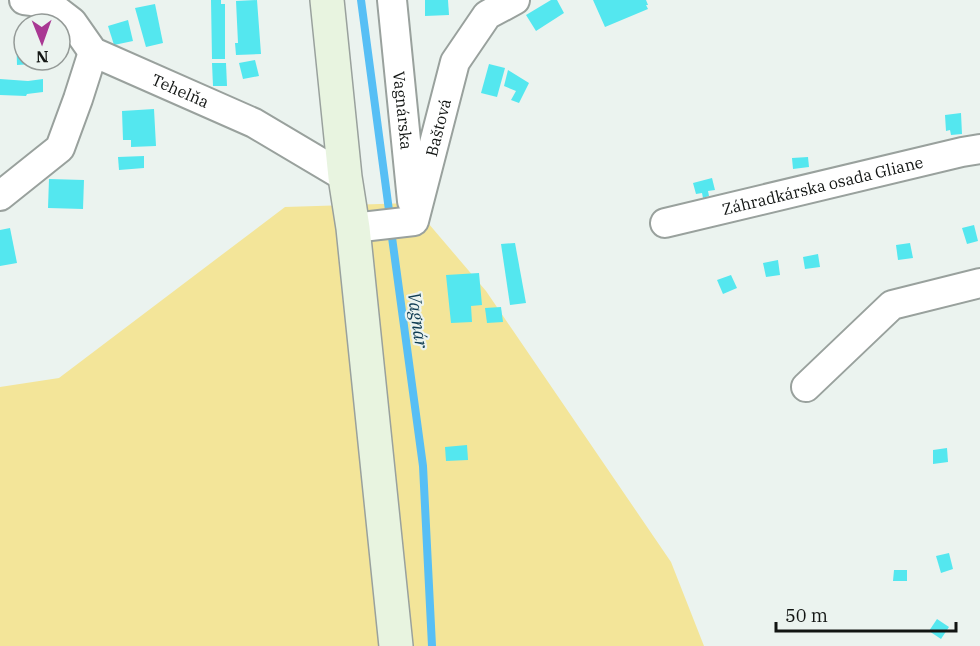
<svg xmlns="http://www.w3.org/2000/svg" width="980" height="646" viewBox="0 0 980 646" font-family="'IBM Plex Serif',serif">
<style>
.green{fill:#f3e599}
.lines{fill:none;stroke-linecap:round;stroke-linejoin:round}
.stream{stroke:#57bff5;stroke-width:8}
.building{fill:#54e7ef}
.street-casing{stroke:#99a19d;stroke-width:32}
.secondary-casing{stroke:#99a19d;stroke-width:36}
.street{stroke:#fff;stroke-width:28}
.secondary{stroke:#e8f4e0;stroke-width:33}
.labels{text-anchor:middle;dominant-baseline:central;stroke-width:4.5;stroke-linejoin:round;paint-order:stroke}
.street-label{font-size:16px;fill:#121513;stroke:#ebf3ef}
.water-label{font-size:18px;font-style:italic;fill:#0f3c52;stroke:#ebf3ef}
</style>
<rect width="100%" height="100%" fill="#ebf3ef"/>
<!-- green -->
<polygon class="green" points="411,203 486,291 671,562 704,646 0,646 0,387 59,378 285,207"/>
<g class="lines">
<!-- stream -->
<g class="stream">
<polyline points="361,0 390,218"/>
<polyline points="391,230 423,466 432,646"/>
</g>
</g>
<!-- building -->
<g class="building">
<polygon points="211,0 221,0 221,4 225,4 225,59 212,59"/>
<polygon points="257,0 261,54 236,55 235,43 238,43 236,1"/>
<polygon points="425,0 448,0 449,15 425,16"/>
<polygon points="551,0 557,0 564,13 536,31 526,15"/>
<polygon points="593,0 646,0 648,5 646,5 648,9 605,27"/>
<polygon points="155,4 163,43 146,47 135,8"/>
<polygon points="128,20 133,41 114,45 108,26"/>
<polygon points="24,31 24,60 49,60 50,63 17,65 16,32"/>
<polygon points="255,60 259,76 243,79 239,63"/>
<polygon points="212,63 226,63 227,86 213,86"/>
<polygon points="489,64 505,68 497,97 481,93"/>
<polygon points="508,70 529,83 519,103 511,100 516,91 504,86"/>
<polygon points="0,79 28,81 43,79 43,92 27,94 26,96 0,95"/>
<polygon points="154,109 156,146 131,147 131,140 123,140 122,111"/>
<polygon points="961,113 962,134 951,135 950,130 946,131 945,115"/>
<polygon points="144,156 144,168 119,170 118,157"/>
<polygon points="808,157 809,167 793,169 792,158"/>
<polygon points="712,178 715,190 708,191 709,196 703,198 702,193 696,194 693,183"/>
<polygon points="49,179 84,180 83,209 48,208"/>
<polygon points="974,225 978,241 967,244 962,228"/>
<polygon points="10,228 17,263 0,266 0,230"/>
<polygon points="515,243 526,303 510,305 501,244"/>
<polygon points="910,243 913,258 898,260 896,245"/>
<polygon points="818,254 820,267 805,269 803,257"/>
<polygon points="778,260 780,275 766,277 763,263"/>
<polygon points="479,273 482,305 471,306 472,322 451,323 446,275"/>
<polygon points="731,275 737,288 723,294 717,280"/>
<polygon points="501,307 503,322 487,323 485,308"/>
<polygon points="467,445 468,460 446,461 445,447"/>
<polygon points="947,448 948,462 933,464 933,450"/>
<polygon points="949,553 953,569 941,573 936,556"/>
<polygon points="894,570 907,570 907,581 893,581"/>
<polygon points="937,619 949,627 941,639 929,631"/>
</g>
<g class="lines">
<!-- street casing -->
<g class="street-casing">
<g id="street">
<path id="s1" d="M 24,0 L 32,1 L 55,9 L 72,22 L 93,52 L 254,123 L 345,177"/>
<path id="s2" d="M 392,0 L 412,201"/>
<polyline points="0,196 60,148 78,99 93,52"/>
<path id="s3" d="M 665,223 L 962,152 L 980,149"/>
<path id="s4" d="M 353,228 L 414,221 L 455,62 L 487,15 L 515,0"/>
<polyline points="806,387 892,305 980,283"/>
</g>
</g>
<!-- secondary casing -->
<g class="secondary-casing">
<polyline id="secondary" points="327,0 345,177 353,228 396,646"/>
</g>
<!-- street -->
<use href="#street" class="street"/>
<!-- secondary -->
<use href="#secondary" class="secondary"/>
</g>
<g class="labels">
<!-- street labels -->
<g class="street-label">
<text stroke="none"><textPath href="#s1" startOffset="186">Tehelňa</textPath></text>
<text stroke="none"><textPath href="#s2" startOffset="111">Vagnárska</textPath></text>
<text stroke="none"><textPath href="#s4" startOffset="158">Baštová</textPath></text>
<text stroke="none"><textPath href="#s3" startOffset="162">Záhradkárska osada Gliane</textPath></text>
</g>
<!-- water labels -->
<g class="water-label">
<text transform="translate(418 320) rotate(82)">Vagnár</text>
</g>
</g>
<!-- north arrow -->
<g transform="translate(42 42) rotate(179)"><circle r="28" fill="#ebf3ef" stroke="#949a97" stroke-width="1.5"/>
<path d="M0-4.5L10 22L0 15L-10 22Z" fill="#a93893"/>
<text y="-9" font-size="16" font-weight="bold" text-anchor="middle" fill="#121513">N</text>
</g>
<!-- scale -->
<path d="M776 622v9h180v-9" fill="none" stroke="#121513" stroke-width="3"/>
<text x="785" y="622" font-size="18" fill="#121513" stroke="#ebf3ef" stroke-width="4.5" paint-order="stroke">50 m</text>
</svg>
